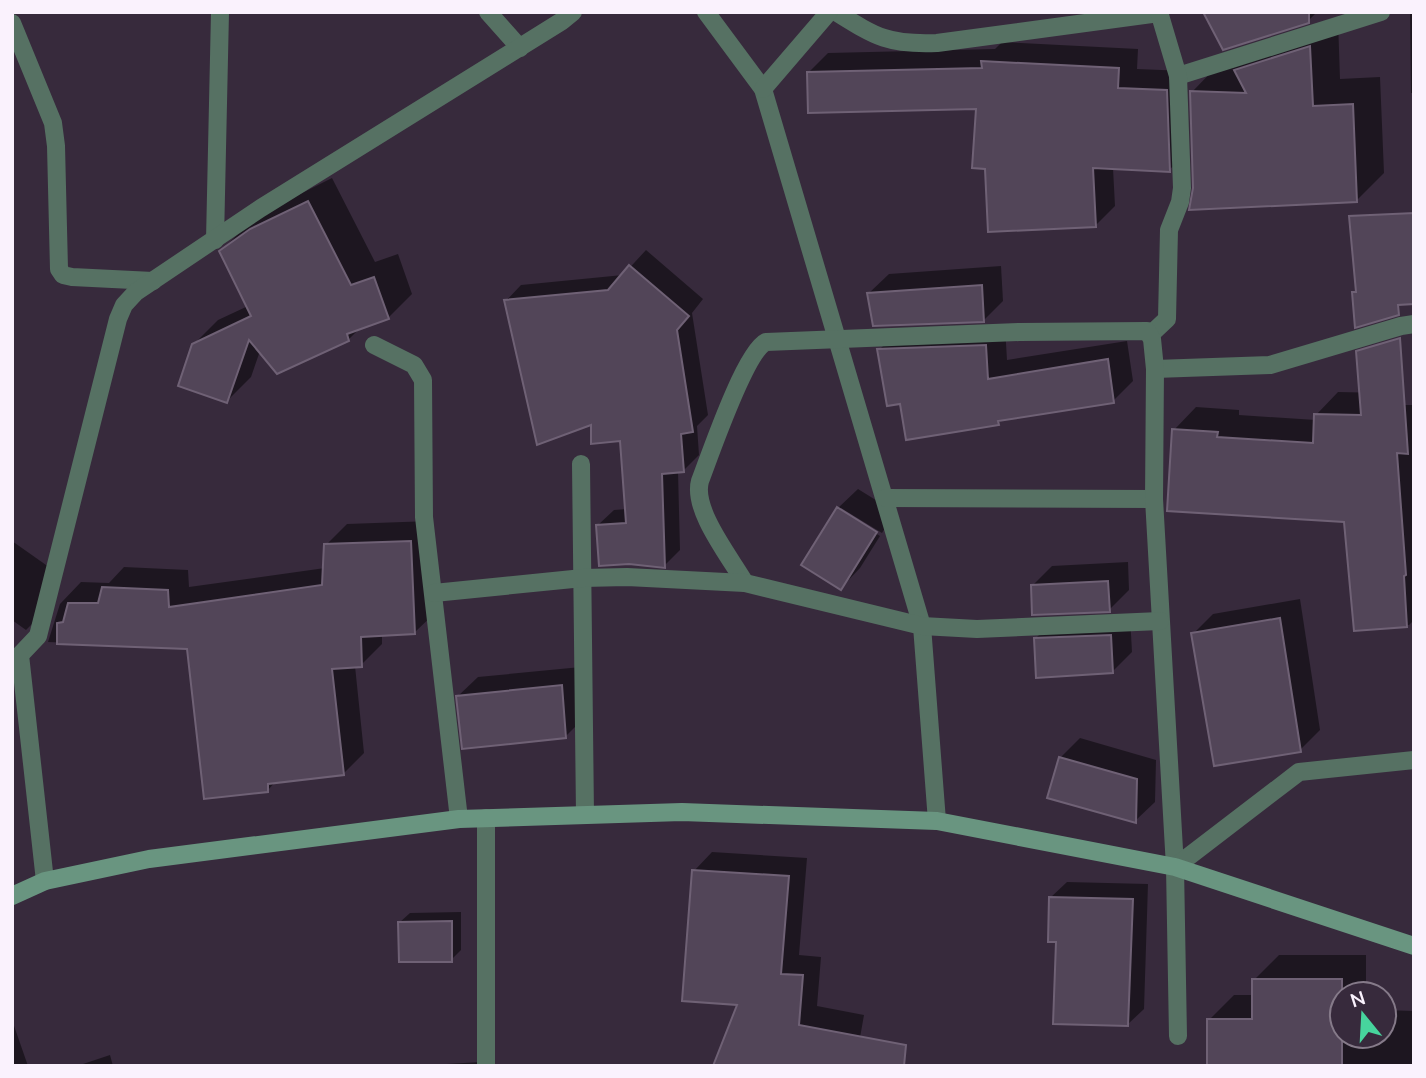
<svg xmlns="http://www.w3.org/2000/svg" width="1426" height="1078" viewBox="0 0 1426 1078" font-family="Mulish,sans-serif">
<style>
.shadow{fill:#0007}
.building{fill:#524558;stroke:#6f6175;stroke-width:2}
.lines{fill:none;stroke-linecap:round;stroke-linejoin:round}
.street{stroke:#567163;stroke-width:18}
.secondary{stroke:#699580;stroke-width:18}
</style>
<rect width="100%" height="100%" fill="#372a3c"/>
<!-- shadow -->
<g class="shadow">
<polygon points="1217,12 1317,12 1308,21"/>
<polygon points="1410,12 1414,12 1414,93 1411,93"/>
<polygon points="1338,20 1340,79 1380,77 1384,173 1356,201 1195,188 1192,92 1219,64"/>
<polygon points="1002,42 1138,49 1137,69 1186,71 1189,151 1169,170 1113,168 1115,206 1095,226 987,167 978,107 809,72 828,53 995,49"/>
<polygon points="332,178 375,262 398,254 412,294 388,318 361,327 348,340 260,351 251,377 227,401 193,345 218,320 248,306 221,251 245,227 276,206"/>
<polygon points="646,250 703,299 692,313 708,415 697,426 699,455 683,471 678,471 680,550 664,566 598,525 614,510 627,509 622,439 593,422 506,301 521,285 623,275"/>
<polygon points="1001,266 1003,301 984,320 869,293 889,274"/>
<polygon points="1005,326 1007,360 1127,341 1133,381 1113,401 1003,419 998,423 902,402 879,350 899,330"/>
<polygon points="1338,392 1387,393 1387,405 1414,405 1414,620 1409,625 1356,629 1345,520 1174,430 1196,407 1239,410 1239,415 1316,420 1316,415"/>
<polygon points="858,489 895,512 882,533 841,508 841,512 880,536 860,568 841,588 838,508"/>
<polygon points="431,521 436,612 415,632 382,634 382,644 361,665 355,666 364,753 344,773 276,781 268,790 189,648 48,642 60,604 81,582 109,583 124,567 188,570 189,587 325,568 326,545 347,524"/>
<polygon points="12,541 56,572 46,610 26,630 12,620"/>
<polygon points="1128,562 1129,590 1109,610 1032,586 1052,566"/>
<polygon points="1300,599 1320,730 1300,750 1193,634 1213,614"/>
<polygon points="1130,616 1132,652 1112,672 1035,639 1055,619"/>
<polygon points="581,667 585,717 565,737 458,696 478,677"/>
<polygon points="1080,738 1156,760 1155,802 1135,821 1060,758"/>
<polygon points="712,852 807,858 799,955 821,957 817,1006 864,1015 855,1066 739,1003 694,871"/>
<polygon points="1067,882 1148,884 1144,1009 1127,1025 1058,941 1050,898"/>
<polygon points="461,912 461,950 451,960 400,922 410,913"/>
<polygon points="1279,955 1366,955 1366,994 1342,994 1342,1036 1384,1036 1384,1010 1414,1011 1414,1066 1209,1066 1209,1020 1234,995 1254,995 1254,980"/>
<polygon points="12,1020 28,1066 12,1066"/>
<polygon points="110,1055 113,1066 77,1066"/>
<polygon points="481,1062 481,1066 412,1066"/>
</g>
<!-- building -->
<g class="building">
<polygon points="1203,12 1309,12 1309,23 1223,50"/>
<polygon points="1310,46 1313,106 1353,104 1357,202 1189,210 1193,188 1190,91 1246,93 1234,70"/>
<polygon points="981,61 1119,68 1118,88 1167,90 1170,172 1093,168 1096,227 988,232 985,169 972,168 976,109 808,113 807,72 982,68"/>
<polygon points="308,201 351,285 374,277 389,319 347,334 349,341 277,374 249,340 227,403 178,386 192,344 251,316 219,251 250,229"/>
<polygon points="1414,213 1414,304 1398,305 1399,315 1355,328 1352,292 1356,292 1349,216"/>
<polygon points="629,265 689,316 677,330 693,432 681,434 684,472 662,474 665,568 629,564 599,566 596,525 626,523 620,441 591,444 591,425 537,445 504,300 608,290"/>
<polygon points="982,285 984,322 873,326 867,293"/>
<polygon points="1400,338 1408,454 1397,453 1406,575 1404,576 1407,627 1354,631 1344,522 1167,511 1172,429 1218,432 1217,437 1313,443 1314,414 1361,415 1356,351"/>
<polygon points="986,345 988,379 1108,359 1114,403 998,421 999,425 906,440 900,404 887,406 877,349"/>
<polygon points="837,507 877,532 841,590 801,565"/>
<polygon points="411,541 415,634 361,637 362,667 332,669 344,775 268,784 268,792 204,799 187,649 57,644 57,623 63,622 68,603 98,603 102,587 168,590 169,607 322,585 324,544"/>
<polygon points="1108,581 1110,612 1032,615 1031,585"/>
<polygon points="1280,618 1301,752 1214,766 1191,633"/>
<polygon points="1111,635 1113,673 1036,678 1034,638"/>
<polygon points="562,685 566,738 462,749 456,696"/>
<polygon points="1059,757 1137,779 1136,823 1047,798"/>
<polygon points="692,870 789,876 781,974 803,975 799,1025 906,1045 904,1066 713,1066 737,1005 682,1001"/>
<polygon points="1049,897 1133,899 1128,1026 1053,1024 1056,942 1048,942"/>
<polygon points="452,921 452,962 399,962 398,922"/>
<polygon points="1252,979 1342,979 1342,1066 1207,1066 1207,1019 1252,1019"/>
</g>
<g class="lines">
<!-- street -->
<g class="street">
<polyline points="488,12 520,48"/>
<polyline points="706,12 763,89 922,626 937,821"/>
<path d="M 836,12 C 876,37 888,45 937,43 L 1159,13"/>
<polyline points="12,23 53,123 56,146 59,269 63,275 72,277 153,281"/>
<polyline points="1178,76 1381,12"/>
<polyline points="763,89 829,12"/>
<polyline points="215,240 220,12"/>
<polyline points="1150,335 1167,319 1169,230 1180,202 1182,188 1178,76 1159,12"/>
<polyline points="374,345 414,365 423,380 424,517 459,819"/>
<polyline points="1155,369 1270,365 1401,326 1414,324"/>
<polyline points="581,464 585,815"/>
<polyline points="885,498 1154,499"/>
<path d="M 745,583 C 730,557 692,510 700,481 C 710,455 745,352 766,342 L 1019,332 L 1147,331 L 1152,339 L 1155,369 L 1154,499 L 1175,867 L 1178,1036"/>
<polyline points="434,593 583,578 627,577 745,583 922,626 977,629 1160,621"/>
<polyline points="486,818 486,1066"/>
<polyline points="1175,867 1299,772 1414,760"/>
<polyline points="45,881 20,655 38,636 118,319 124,305 136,292 261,208 562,21 573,12"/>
</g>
<!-- secondary -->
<polyline class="secondary" points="12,896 45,881 149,859 459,819 682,812 937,821 1175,867 1414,946"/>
</g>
<!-- border -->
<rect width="1426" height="1078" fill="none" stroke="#faf2fd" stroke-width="28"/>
<!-- north arrow -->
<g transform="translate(1363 1015) rotate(342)"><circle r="33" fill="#372a3c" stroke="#857a89" stroke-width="2"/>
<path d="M0-5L12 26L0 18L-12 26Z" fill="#47d49d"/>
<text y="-10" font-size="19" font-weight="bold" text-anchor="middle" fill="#faf2fd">N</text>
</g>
</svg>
